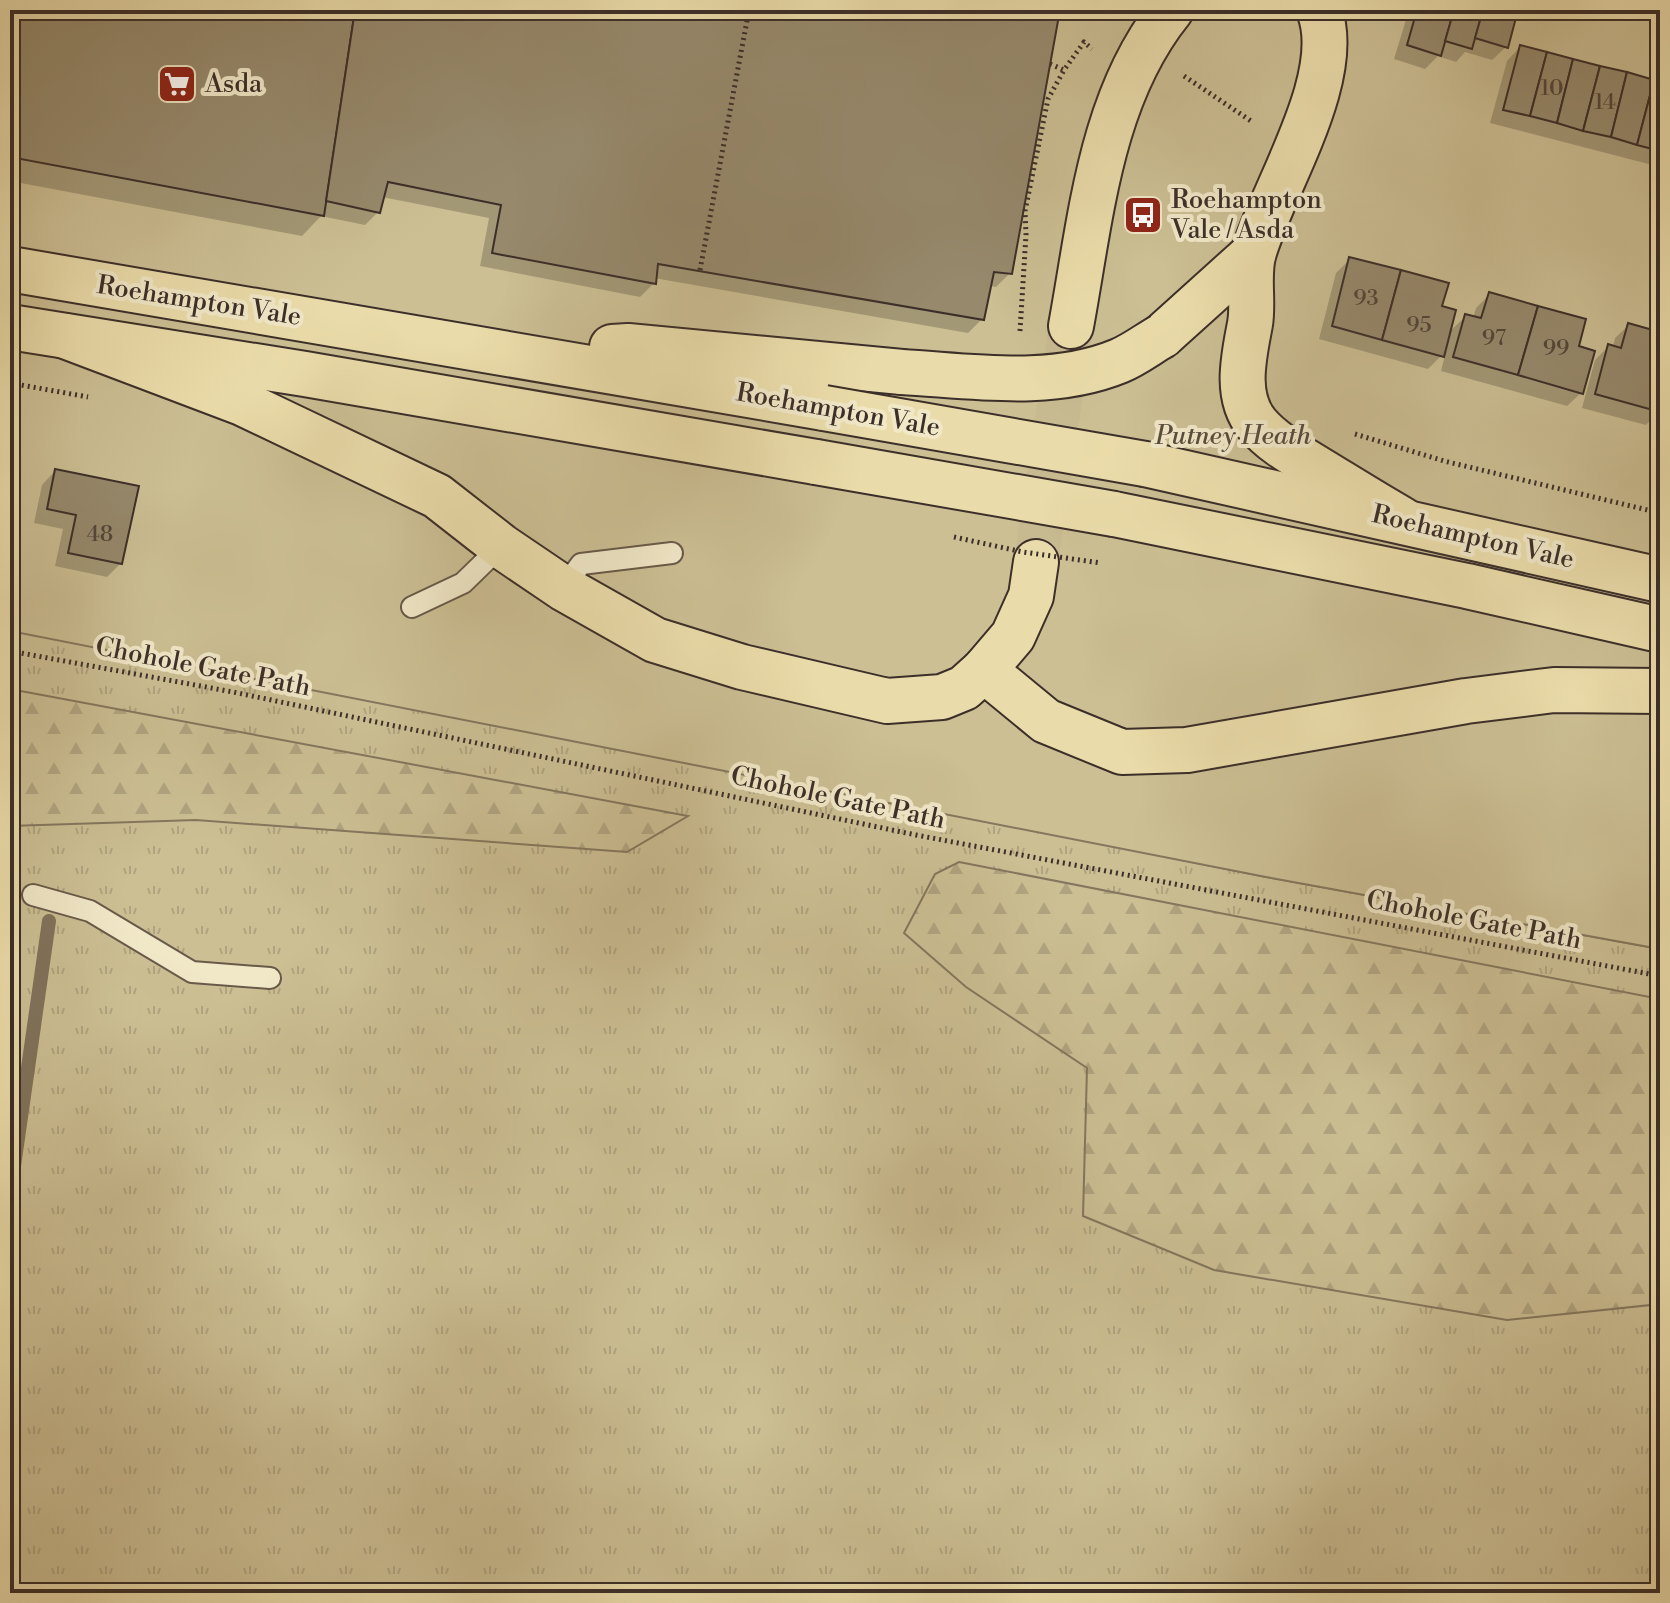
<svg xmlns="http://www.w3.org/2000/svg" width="1670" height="1603" viewBox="0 0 1670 1603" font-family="'Libre Bodoni',serif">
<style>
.grass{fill:url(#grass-tufts);stroke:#84775e;stroke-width:2}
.forest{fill:url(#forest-firs);stroke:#84775e;stroke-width:2}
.park{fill:#ccbf94;stroke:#84775e;stroke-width:2}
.shadow{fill:#0003}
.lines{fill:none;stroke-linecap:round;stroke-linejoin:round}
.stream{stroke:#81735c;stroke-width:14}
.building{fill:#96896c;stroke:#3c2f29;stroke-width:2}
.trunk-tunnel{stroke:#c7b990;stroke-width:44;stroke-dasharray:44 22;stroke-linecap:butt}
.service-casing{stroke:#685a49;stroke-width:24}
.trunk-casing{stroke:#3c2f29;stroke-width:48}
.path{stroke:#3c2f29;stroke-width:5;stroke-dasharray:2 4;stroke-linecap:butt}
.service{stroke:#f1e8c8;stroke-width:20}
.trunk{stroke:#eadcaa;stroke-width:44}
.trunk-bridge-casing{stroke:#3c2f29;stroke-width:48;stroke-linecap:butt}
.path-bridge{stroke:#3c2f29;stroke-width:5;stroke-dasharray:2 4;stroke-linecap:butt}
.trunk-bridge{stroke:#eadcaa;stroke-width:44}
.labels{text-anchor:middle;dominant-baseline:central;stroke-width:8;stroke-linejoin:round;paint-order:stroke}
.number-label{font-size:22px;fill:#52463a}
.poi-label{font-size:26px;fill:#3c2f29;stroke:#f1e8c8;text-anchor:start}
.street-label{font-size:26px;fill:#3c2f29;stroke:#f1e8c8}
.park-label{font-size:26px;font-style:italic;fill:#594c3e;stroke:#f1e8c8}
</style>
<defs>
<pattern id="grass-tufts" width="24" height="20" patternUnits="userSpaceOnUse" patternTransform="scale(2)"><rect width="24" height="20" fill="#ccbf94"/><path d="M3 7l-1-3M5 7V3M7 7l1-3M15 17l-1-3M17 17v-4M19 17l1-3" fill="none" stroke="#b0a480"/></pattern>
<pattern id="forest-firs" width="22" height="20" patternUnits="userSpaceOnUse" patternTransform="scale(2)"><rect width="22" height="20" fill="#ccbf94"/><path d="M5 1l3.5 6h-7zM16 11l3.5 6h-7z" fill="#b0a480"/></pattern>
</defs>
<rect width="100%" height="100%" fill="#eadcaa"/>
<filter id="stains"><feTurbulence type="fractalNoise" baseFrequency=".0025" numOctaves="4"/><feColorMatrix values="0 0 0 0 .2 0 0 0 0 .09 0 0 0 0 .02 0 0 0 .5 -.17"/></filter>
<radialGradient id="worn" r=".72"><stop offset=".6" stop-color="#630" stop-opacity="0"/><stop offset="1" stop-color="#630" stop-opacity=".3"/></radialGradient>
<!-- grass -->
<polygon class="grass" points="10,623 1266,877 1660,949 1660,1593 10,1593"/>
<!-- forest -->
<g class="forest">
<polygon points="10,689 688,816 627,852 196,820 10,826"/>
<polygon points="959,862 1660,999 1660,1304 1507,1320 1214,1270 1083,1216 1087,1068 966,987 904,933 935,874"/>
</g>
<!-- park -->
<polygon class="park" points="10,10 1660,10 1660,949 1266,877 10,631"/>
<!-- shadow -->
<g class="shadow">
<polygon points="10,10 1059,10 1010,273 996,287 989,286 982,319 968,333 654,278 654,283 640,297 480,266 489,218 382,197 378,212 365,225 321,216 302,236 10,181"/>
<polygon points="1409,10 1516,10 1506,47 1492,60 1465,52 1456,62 1438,56 1425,69 1394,59"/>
<polygon points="1520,47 1660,83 1660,167 1490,123 1507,61"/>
<polygon points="1350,259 1440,307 1447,334 1466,316 1473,318 1476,308 1490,294 1576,347 1581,393 1567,406 1441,371 1446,351 1428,369 1319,339 1336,273"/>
<polygon points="1629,325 1660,334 1660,409 1646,425 1582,408 1595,360 1609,346 1613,347 1615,338"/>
<polygon points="55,471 121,563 107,577 55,566 63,529 34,523 42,485"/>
</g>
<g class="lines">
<!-- stream -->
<polyline class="stream" points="10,1194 49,921"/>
</g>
<!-- building -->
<g class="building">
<polygon points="10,10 355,10 324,216 10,157"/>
<polygon points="355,10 1060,10 1012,274 994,272 984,320 658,264 656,284 492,253 501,205 388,182 380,213 326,201"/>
<polygon points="1417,10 1454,10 1441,56 1407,45"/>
<polygon points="1454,10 1483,10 1472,49 1445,41"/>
<polygon points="1483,10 1518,10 1508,48 1475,38"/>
<polygon points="1520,45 1547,52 1530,116 1503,110"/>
<polygon points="1547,52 1573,59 1557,123 1530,116"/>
<polygon points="1573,59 1600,66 1583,131 1557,123"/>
<polygon points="1600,66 1627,72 1611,137 1583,131"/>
<polygon points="1627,72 1654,80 1637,145 1611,137"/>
<polygon points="1654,80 1660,81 1660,151 1637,145"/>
<polygon points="1349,257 1401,270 1382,340 1332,326"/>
<polygon points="1401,270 1449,283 1442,306 1456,310 1444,357 1382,340"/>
<polygon points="1489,292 1538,306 1518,375 1453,357 1465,314 1481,318"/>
<polygon points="1538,306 1586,319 1579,346 1595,351 1583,394 1518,375"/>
<polygon points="1628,323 1660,332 1660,412 1595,394 1608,344 1621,348"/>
<polygon points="10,459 19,461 10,504"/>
<polygon points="55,469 139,486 122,564 68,553 76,515 47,509"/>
</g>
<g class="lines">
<!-- trunk-tunnel -->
<polyline class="trunk-tunnel" points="1036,562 1071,326"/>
<!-- service casing -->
<g class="service-casing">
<g id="service">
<polyline points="563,588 581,564 672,553"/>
<polyline points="412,607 463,583 501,546"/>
<polyline points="33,895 90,911 192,972 270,978"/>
</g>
</g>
<!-- trunk casing -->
<g class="trunk-casing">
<g id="trunk">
<path d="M 1319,10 C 1345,77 1273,187 1254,252 C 1247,274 1254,301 1250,324 C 1244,356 1234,396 1257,424 C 1274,444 1298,456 1320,470 C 1348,487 1375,504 1403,520"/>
<polyline points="10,269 824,408"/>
<path d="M 1071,326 C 1091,218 1100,98 1171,10"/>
<polyline points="10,327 305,374 816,462"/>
<polyline points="65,336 242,403 437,496 501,546 563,588 655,640 742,667 887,701 942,697 964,688 984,670 1013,636 1031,596 1036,562"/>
<polyline points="1162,336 1253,254"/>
<polyline points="612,347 628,346 902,372"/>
<polyline points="1145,464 1660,580"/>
<polyline points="1114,514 1467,586 1660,630"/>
<polyline points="984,670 1046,721 1122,752 1187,750 1466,701 1554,690 1660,691"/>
</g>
</g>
<!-- path -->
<g class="path">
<polyline points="1050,64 1064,70 1084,42 1092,49"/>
<polyline points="1184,76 1251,121"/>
<polyline points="700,270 749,10"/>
<polyline points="1020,331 1026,235 1025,211 1048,99 1064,70"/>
<polyline points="10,383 88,397"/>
<polyline points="1355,434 1444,461 1660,513"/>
<polyline points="10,651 233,692 916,835 1660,976"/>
</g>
<!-- service -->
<use href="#service" class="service"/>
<!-- trunk -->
<use href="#trunk" class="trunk"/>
<!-- trunk-bridge casing -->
<g class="trunk-bridge-casing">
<g id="trunk-bridge">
<path d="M 902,372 C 973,376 1051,389 1119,361 C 1134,355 1148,344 1162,336"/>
<polyline points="824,408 1145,464"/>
<polyline points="816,462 1114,514"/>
</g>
</g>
<!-- path-bridge -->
<polyline class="path-bridge" points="954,537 1023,552 1101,563"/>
<!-- trunk-bridge -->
<use href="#trunk-bridge" class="trunk-bridge"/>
</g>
<!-- icons -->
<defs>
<g id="supermarket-square" transform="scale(2)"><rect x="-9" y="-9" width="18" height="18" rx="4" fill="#8f2418" stroke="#f1e8c8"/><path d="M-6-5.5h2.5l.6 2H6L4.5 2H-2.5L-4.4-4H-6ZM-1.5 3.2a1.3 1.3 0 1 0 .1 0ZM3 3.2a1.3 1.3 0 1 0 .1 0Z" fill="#fff"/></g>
<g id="bus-square" transform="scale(2)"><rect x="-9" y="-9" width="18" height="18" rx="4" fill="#8f2418" stroke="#f1e8c8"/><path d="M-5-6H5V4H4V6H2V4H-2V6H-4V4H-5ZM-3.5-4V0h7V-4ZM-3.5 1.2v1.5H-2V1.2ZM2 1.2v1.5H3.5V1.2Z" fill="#fff"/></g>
</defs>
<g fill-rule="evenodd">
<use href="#supermarket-square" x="177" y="84"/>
<use href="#bus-square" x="1143" y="215"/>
</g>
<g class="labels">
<!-- number labels -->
<g class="number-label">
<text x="1552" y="88">10</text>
<text x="1605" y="102">14</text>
<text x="1366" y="298">93</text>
<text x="1419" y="325">95</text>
<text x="1494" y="338">97</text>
<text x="1556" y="348">99</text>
<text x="100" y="534">48</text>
</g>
<!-- poi labels -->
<g class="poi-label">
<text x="205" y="84">Asda</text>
<text x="1171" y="200">Roehampton<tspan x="1171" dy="30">Vale / Asda</tspan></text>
</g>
<!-- street labels -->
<g class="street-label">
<text transform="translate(199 301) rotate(9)">Roehampton Vale</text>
<text transform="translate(838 410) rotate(10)">Roehampton Vale</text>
<text transform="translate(1473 537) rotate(13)">Roehampton Vale</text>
<text transform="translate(203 667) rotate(11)">Chohole Gate Path</text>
<text transform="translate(838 798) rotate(12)">Chohole Gate Path</text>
<text transform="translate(1474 920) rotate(11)">Chohole Gate Path</text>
</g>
<!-- park labels -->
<g class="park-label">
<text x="1233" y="436">Putney Heath</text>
</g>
</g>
<!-- margin -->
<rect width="1670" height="1603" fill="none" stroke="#eadcaa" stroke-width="40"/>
<rect x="12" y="12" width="1646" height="1579" fill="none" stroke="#3c2f29" stroke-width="4"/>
<rect x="20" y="20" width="1630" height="1563" fill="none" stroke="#3c2f29" stroke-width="2"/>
<rect width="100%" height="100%" filter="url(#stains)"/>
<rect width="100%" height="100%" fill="url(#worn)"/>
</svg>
